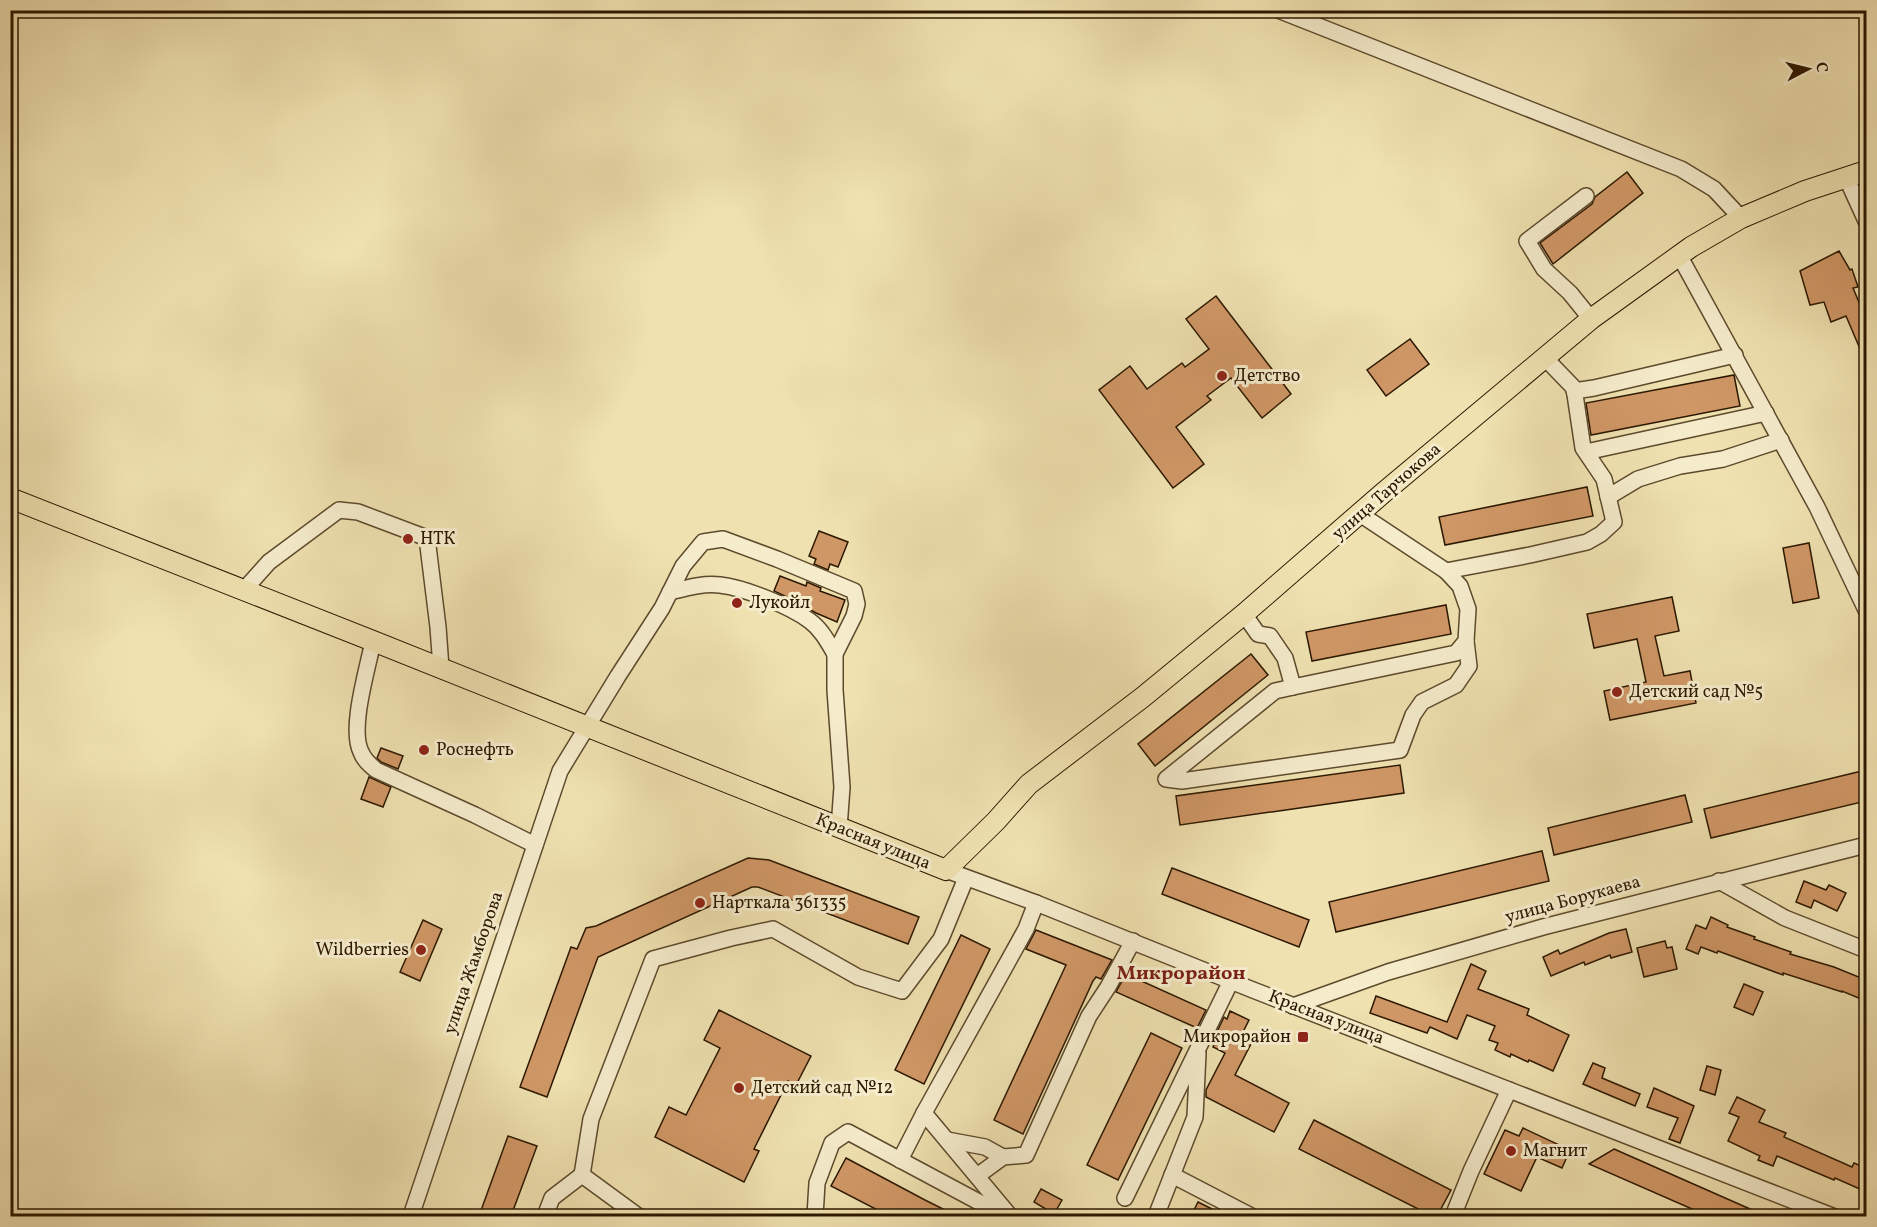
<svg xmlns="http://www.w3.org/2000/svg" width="1877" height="1227" viewBox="0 0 1877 1227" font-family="Vollkorn,serif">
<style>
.building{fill:#d09766;stroke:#2c1800;stroke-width:1.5}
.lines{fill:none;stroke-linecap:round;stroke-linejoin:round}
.minor-casing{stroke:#5d4a2c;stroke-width:18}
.major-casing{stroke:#2c1800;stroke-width:22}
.minor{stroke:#f5eccc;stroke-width:15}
.major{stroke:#efe1b0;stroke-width:20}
.poi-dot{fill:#8f2418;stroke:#f5eccc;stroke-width:2}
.labels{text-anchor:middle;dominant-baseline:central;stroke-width:6;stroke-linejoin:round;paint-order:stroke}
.poi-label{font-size:18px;fill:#2c1800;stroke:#f5eccc;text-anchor:start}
.street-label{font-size:18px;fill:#2c1800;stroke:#f5eccc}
.neighbourhood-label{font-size:20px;font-weight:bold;fill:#7a1f14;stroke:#f5eccc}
</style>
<rect width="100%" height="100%" fill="#efe1b0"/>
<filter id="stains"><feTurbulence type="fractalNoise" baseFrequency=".00333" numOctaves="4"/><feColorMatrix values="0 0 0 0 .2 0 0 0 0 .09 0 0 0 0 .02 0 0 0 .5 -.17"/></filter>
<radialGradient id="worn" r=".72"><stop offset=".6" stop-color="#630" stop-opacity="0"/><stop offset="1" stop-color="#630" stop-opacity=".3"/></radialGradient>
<!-- building -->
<g class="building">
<polygon points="1627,172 1643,193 1553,264 1540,243 1592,204 1595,197"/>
<polygon points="1839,251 1850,270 1852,269 1858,287 1853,288 1866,319 1866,363 1846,316 1831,322 1824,302 1810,305 1800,271"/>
<polygon points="1216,296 1291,394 1262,418 1231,378 1207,396 1211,400 1176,427 1204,464 1173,488 1099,390 1130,366 1147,389 1182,363 1185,367 1209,349 1186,319"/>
<polygon points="1410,339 1429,364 1386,396 1367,370"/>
<polygon points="1734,375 1740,406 1591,435 1586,403"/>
<polygon points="1587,487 1593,516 1445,545 1439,517"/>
<polygon points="819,531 848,542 838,567 830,564 828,570 814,564 816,559 809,556"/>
<polygon points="1809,543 1819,598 1793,603 1783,548"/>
<polygon points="780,576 806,586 807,582 821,588 820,591 845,600 837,622 816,613 795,601 774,591"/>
<polygon points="1672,597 1679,631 1655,636 1664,676 1690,671 1696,703 1610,720 1604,691 1646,682 1637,639 1594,648 1587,614"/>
<polygon points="1446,605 1451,634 1312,661 1306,632"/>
<polygon points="1251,654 1268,675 1155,766 1138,744"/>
<polygon points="381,748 403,756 398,769 381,762 377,758"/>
<polygon points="1400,765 1404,793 1180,825 1176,796"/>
<polygon points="1866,770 1866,801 1711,838 1704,809"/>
<polygon points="369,777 391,787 383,807 361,799"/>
<polygon points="1685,795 1692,822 1554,855 1548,828"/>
<polygon points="1542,851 1549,881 1336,932 1329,902"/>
<polygon points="748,858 769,860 919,917 908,944 758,887 752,887 598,957 547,1097 520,1087 571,947 577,949 586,928 596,926"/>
<polygon points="1172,868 1309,920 1299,947 1162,894"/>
<polygon points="1804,881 1826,890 1829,885 1846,893 1837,911 1814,900 1811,908 1796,902"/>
<polygon points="1711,917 1728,925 1727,927 1755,937 1754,939 1791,952 1790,954 1834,967 1866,980 1866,1001 1842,991 1842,992 1783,973 1783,975 1718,951 1717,953 1701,947 1698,954 1686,949 1696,925 1706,929"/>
<polygon points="423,920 442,929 420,981 400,972"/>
<polygon points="1626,929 1632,952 1611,958 1610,955 1585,965 1584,962 1551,976 1543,957 1558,950 1560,954 1609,933"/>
<polygon points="1036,930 1112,960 1101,979 1096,977 1093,981 1023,1134 994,1120 1066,965 1026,949"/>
<polygon points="961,935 990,949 924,1084 895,1070"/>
<polygon points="1665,941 1667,948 1672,947 1677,969 1644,977 1637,948"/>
<polygon points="1471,964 1486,971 1478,989 1529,1009 1527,1015 1569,1035 1553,1071 1529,1060 1528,1062 1511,1054 1510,1057 1495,1050 1498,1043 1489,1040 1495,1026 1467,1015 1457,1039 1430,1027 1427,1033 1370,1013 1376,996 1447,1022"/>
<polygon points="1126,974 1206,1010 1197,1028 1116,992"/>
<polygon points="1744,984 1763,992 1753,1015 1734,1007"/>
<polygon points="719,1010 811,1056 796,1085 788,1081 754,1149 759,1151 744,1182 655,1137 669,1107 686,1115 720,1048 704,1040"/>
<polygon points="1230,1011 1249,1020 1242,1034 1253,1040 1235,1075 1289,1103 1274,1132 1206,1097 1206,1090 1225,1053 1213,1047 1218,1037 1215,1036 1224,1017 1227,1019"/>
<polygon points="1151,1033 1182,1048 1118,1180 1087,1165"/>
<polygon points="1593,1063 1605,1068 1602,1078 1640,1094 1635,1106 1583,1084"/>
<polygon points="1707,1066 1721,1070 1715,1095 1700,1090"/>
<polygon points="1654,1088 1694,1106 1680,1143 1669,1139 1678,1118 1647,1107"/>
<polygon points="1737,1097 1765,1110 1759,1122 1786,1133 1784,1137 1852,1167 1854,1163 1866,1168 1866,1180 1862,1190 1835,1178 1834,1180 1777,1156 1773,1166 1758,1160 1760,1156 1728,1141 1739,1117 1729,1113"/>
<polygon points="1314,1120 1451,1190 1437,1216 1432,1216 1299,1149"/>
<polygon points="1523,1128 1570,1150 1562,1168 1537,1157 1521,1191 1484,1174 1505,1130 1519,1136"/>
<polygon points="508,1136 537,1146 527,1173 511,1216 479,1216"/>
<polygon points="1614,1149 1766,1216 1708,1216 1589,1164"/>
<polygon points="846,1158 925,1200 957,1216 889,1216 831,1186"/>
<polygon points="1041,1189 1062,1200 1054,1214 1034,1202"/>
<polygon points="1198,1202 1226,1216 1191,1216"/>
</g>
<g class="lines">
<!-- minor casing -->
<g class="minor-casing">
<g id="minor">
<polyline points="1278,10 1681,169 1714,189 1741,218"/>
<polyline points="1846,177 1866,221"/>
<polyline points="1586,196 1527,241 1544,269 1570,293 1591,319"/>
<polyline points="1679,255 1817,507 1866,610"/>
<polyline points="1574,391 1594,388 1735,355"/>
<polyline points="1586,452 1766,413"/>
<polyline points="1608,497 1638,479 1680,466 1723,459 1781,440"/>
<polyline points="1360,514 1446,571 1530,555 1587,542 1601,534 1614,522 1604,479 1583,448 1574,388 1545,358"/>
<polyline points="244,590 269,562 339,510 358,512 427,538 438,627 441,668"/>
<path d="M 670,592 C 686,588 703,583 720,585 C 745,588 790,606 810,621 C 821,629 828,642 835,654"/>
<polyline points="1244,614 1258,634 1270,636 1285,658 1293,687 1275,691 1166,779 1182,781 1400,750 1413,715 1422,702 1456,685 1469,666 1466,641"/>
<path d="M 373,641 C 368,668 349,728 361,752 C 364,760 370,765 376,770 L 475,815 L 535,845"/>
<polyline points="1293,687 1456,653 1466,641 1468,609 1460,586 1446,571"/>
<polyline points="946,870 1036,903 1253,990 1832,1216"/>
<polyline points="1719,881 1785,918 1866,950"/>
<polyline points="1293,1006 1388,972 1543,927 1866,845"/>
<polyline points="924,1113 1010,1216"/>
<polyline points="947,1140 985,1147 1003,1157"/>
<polyline points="900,1160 924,1113 1026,929 1036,903"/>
<polyline points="1172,1175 1251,1216"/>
<polyline points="977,1176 1003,1157 1026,1155 1089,1016 1108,987 1133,941"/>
<polyline points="1125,1198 1231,981"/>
<polyline points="411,1216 560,771 618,676 662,608 683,566 703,542 723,539 777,559 854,591 857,604 854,616 835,654 835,690 842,787 839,828"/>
<polyline points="545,1216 552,1198 582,1175"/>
<polyline points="638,1216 582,1175 591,1119 653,959 731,938 773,929 858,977 902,991 941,939 966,878"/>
<polyline points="815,1216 817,1183 832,1143 848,1132 1005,1216"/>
<polyline points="1156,1216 1195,1117 1198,1053"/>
<polyline points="1453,1216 1471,1171 1509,1090"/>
</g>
</g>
<!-- major casing -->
<g class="major-casing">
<polyline id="major" points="10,498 373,641 946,870 996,821 1029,784 1143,697 1244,614 1383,493 1591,319 1691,247 1741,218 1805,191 1866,171"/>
</g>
<!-- minor -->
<use href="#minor" class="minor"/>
<!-- major -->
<use href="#major" class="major"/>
</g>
<!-- markers -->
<g class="poi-dot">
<circle cx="1222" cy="376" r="6"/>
<circle cx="408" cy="539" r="6"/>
<circle cx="737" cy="603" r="6"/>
<circle cx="1617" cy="692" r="6"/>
<circle cx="424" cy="750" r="6"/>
<circle cx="700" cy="903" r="6"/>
<circle cx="421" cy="950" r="6"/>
<rect x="1297" y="1031" width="12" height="12" rx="3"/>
<circle cx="739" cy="1088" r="6"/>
<circle cx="1511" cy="1151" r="6"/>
</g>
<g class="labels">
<!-- poi labels -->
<g class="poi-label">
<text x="1234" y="376">Детство</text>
<text x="420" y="539">НТК</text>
<text x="749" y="603">Лукойл</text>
<text x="1629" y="692">Детский сад №5</text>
<text x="436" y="750">Роснефть</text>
<text x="712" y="903">Нарткала 361335</text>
<text x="409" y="950" text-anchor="end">Wildberries</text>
<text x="1291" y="1037" text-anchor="end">Микрорайон</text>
<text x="751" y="1088">Детский сад №12</text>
<text x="1523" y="1151">Магнит</text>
</g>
<!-- street labels -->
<g class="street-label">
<text transform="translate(1387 492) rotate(-41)">улица Тарчокова</text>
<text transform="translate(873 842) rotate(22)">Красная улица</text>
<text transform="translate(1573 900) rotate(-15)">улица Борукаева</text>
<text transform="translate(474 963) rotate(-71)">улица Жамборова</text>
<text transform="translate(1326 1018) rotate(21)">Красная улица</text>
</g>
<!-- neighbourhood labels -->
<g class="neighbourhood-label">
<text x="1181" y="974">Микрорайон</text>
</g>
</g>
<!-- margin -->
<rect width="1877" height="1227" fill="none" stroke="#efe1b0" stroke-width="36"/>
<rect x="12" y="12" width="1853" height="1203" fill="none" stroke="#2c1800" stroke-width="3"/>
<rect x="18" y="18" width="1841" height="1191" fill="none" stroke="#2c1800" stroke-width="1.5"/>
<!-- north arrow -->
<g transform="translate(1808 69) rotate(83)" stroke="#f5eccc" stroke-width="4.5" paint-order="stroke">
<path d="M0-4.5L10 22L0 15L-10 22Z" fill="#2c1800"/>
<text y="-9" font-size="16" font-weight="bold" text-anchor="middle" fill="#2c1800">С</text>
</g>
<rect width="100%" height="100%" filter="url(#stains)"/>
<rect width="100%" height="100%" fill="url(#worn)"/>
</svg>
